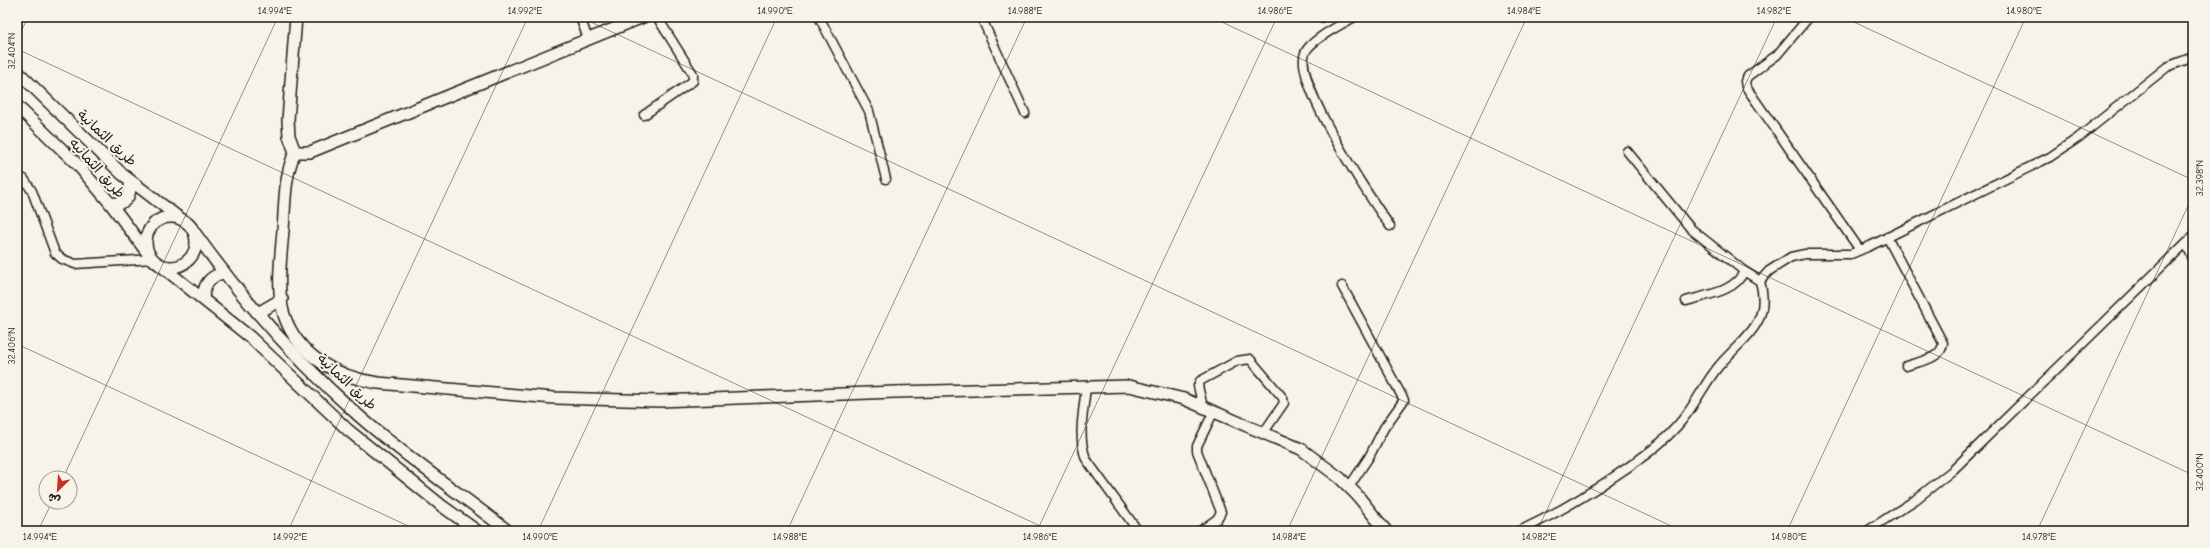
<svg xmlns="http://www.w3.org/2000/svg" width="2210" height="548" viewBox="0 0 2210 548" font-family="'Comic Neue','Playpen Sans Arabic',sans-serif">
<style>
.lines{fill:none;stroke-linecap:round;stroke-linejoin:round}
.street-casing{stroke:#1c1c1c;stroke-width:11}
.secondary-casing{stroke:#1c1c1c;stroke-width:14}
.street{stroke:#f7f3e8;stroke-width:8}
.secondary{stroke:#f7f3e8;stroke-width:11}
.ticks{fill:none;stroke:#1c1c1c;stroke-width:1;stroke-opacity:0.45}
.labels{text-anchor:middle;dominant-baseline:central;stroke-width:4;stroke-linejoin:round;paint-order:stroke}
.street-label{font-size:14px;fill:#1c1c1c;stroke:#f7f3e8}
.neatline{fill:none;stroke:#1c1c1c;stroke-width:1.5}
.ticks-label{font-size:10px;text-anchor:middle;fill:#1c1c1c}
</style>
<rect width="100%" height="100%" fill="#f7f3e8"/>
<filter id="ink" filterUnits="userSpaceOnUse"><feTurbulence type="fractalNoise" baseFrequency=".025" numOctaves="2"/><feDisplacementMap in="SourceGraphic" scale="8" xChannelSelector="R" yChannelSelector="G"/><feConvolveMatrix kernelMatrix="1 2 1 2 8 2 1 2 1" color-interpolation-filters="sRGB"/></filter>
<g filter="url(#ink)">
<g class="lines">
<!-- street casing -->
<g class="street-casing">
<g id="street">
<polyline points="580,17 588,39"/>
<polyline points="819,17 869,111 886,179"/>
<polyline points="981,17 1025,113"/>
<polyline points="1321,17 1321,18"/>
<path d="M 1354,17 C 1341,25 1310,40 1305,53 C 1293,82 1371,200 1390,226"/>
<polyline points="1809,17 1777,55 1748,76 1745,81 1746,87 1860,250"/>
<polyline points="644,115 693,81 693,74 657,17"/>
<polyline points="1627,151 1691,229 1744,271 1760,281"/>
<polyline points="17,176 24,179 32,191 55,253 62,259 75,264 153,259"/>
<path d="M 1887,237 L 1943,343 C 1942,359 1920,361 1906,366"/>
<polyline points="2186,243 2193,259"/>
<polyline points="1342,286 1404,400 1384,428 1369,457 1349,487"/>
<path d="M 1686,301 C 1705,295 1736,292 1744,271"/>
<path d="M 1086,386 C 1084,411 1077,435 1086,459 L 1138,531"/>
<polyline points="1203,407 1198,386 1200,381 1237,361 1250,359 1283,398 1284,403 1264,432"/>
<polyline points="1200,531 1217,519 1221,512 1197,451 1197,446 1214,411"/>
<path d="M 1519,531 C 1554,515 1586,496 1618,474 C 1642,458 1665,442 1683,419 C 1696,403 1705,383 1718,367 C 1743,337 1772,325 1760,281 L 1769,271 L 1791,257 L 1805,254 L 1851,254 L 1870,246 L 2050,157 L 2078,138 L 2167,67 L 2193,57"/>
<polyline points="1867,531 1915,500 1953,470 2193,236"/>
</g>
</g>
<!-- secondary casing -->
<g class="secondary-casing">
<g id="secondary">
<path d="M 296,17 L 288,120 L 289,136 L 295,152 C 284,177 285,203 283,230 C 281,257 276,289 284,315 C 298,357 338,377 378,383 L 554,398 L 660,401 L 895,392 L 1129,386 L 1184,399 L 1301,449 L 1340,478 L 1357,495 L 1386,531"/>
<polyline points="17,71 122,174 182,220"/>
<polyline points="17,106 77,164 110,203 149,255"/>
<polyline points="295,152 310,152 643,17"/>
<path d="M 110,203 C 127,205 131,197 130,181"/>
<circle cx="171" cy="242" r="25"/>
<path d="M 192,229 C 240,297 297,361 359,416 C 406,457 459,493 508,531"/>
<polyline points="160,265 250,337 348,430 442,506 477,531"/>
<path d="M 203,298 C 204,283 210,277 224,272"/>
<polyline points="258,313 282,299"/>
</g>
</g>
<!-- street -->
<use href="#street" class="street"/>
<!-- secondary -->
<use href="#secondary" class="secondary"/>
</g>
</g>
<!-- ticks -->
<path class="ticks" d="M 580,17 L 1682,531M 1211,17 L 2193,475M 1843,17 L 2193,180M 17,40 L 28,17M 17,49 L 1051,531M 17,344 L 419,531M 63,478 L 278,17M 38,531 L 52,502M 288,531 L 528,17M 538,531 L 777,17M 787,531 L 1027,17M 1037,531 L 1277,17M 1287,531 L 1527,17M 1537,531 L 1777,17M 1787,531 L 2026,17M 2037,531 L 2193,195"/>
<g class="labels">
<!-- street labels -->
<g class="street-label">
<text transform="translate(107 138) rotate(43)">طريق الثمانية</text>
<text transform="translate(97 168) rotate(48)">طريق الثمانيه</text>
<text transform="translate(347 382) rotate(43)">طريق الثمانية</text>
</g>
</g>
<!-- margin -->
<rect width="2210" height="548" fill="none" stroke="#f7f3e8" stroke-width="44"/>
<!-- north arrow -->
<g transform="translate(58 490) rotate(205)"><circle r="19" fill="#f7f3e8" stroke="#9f9d96"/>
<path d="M0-3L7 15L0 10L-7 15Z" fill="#c8321e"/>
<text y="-6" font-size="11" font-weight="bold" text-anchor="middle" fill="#1c1c1c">ش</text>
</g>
<rect x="22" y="22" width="2166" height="504" class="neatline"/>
<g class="ticks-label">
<text x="275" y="14">14.994°E</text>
<text x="525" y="14">14.992°E</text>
<text x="775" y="14">14.990°E</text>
<text x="1025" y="14">14.988°E</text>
<text x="1275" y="14">14.986°E</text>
<text x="1524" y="14">14.984°E</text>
<text x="1774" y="14">14.982°E</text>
<text x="2024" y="14">14.980°E</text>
<text transform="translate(11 51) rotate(-90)" y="4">32.404°N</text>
<text transform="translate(2199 178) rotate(-90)" y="4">32.398°N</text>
<text transform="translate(11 346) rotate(-90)" y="4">32.406°N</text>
<text transform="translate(2199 472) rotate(-90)" y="4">32.400°N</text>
<text x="40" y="540">14.994°E</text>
<text x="290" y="540">14.992°E</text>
<text x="540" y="540">14.990°E</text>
<text x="790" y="540">14.988°E</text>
<text x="1040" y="540">14.986°E</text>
<text x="1289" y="540">14.984°E</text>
<text x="1539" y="540">14.982°E</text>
<text x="1789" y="540">14.980°E</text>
<text x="2039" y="540">14.978°E</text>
</g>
</svg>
